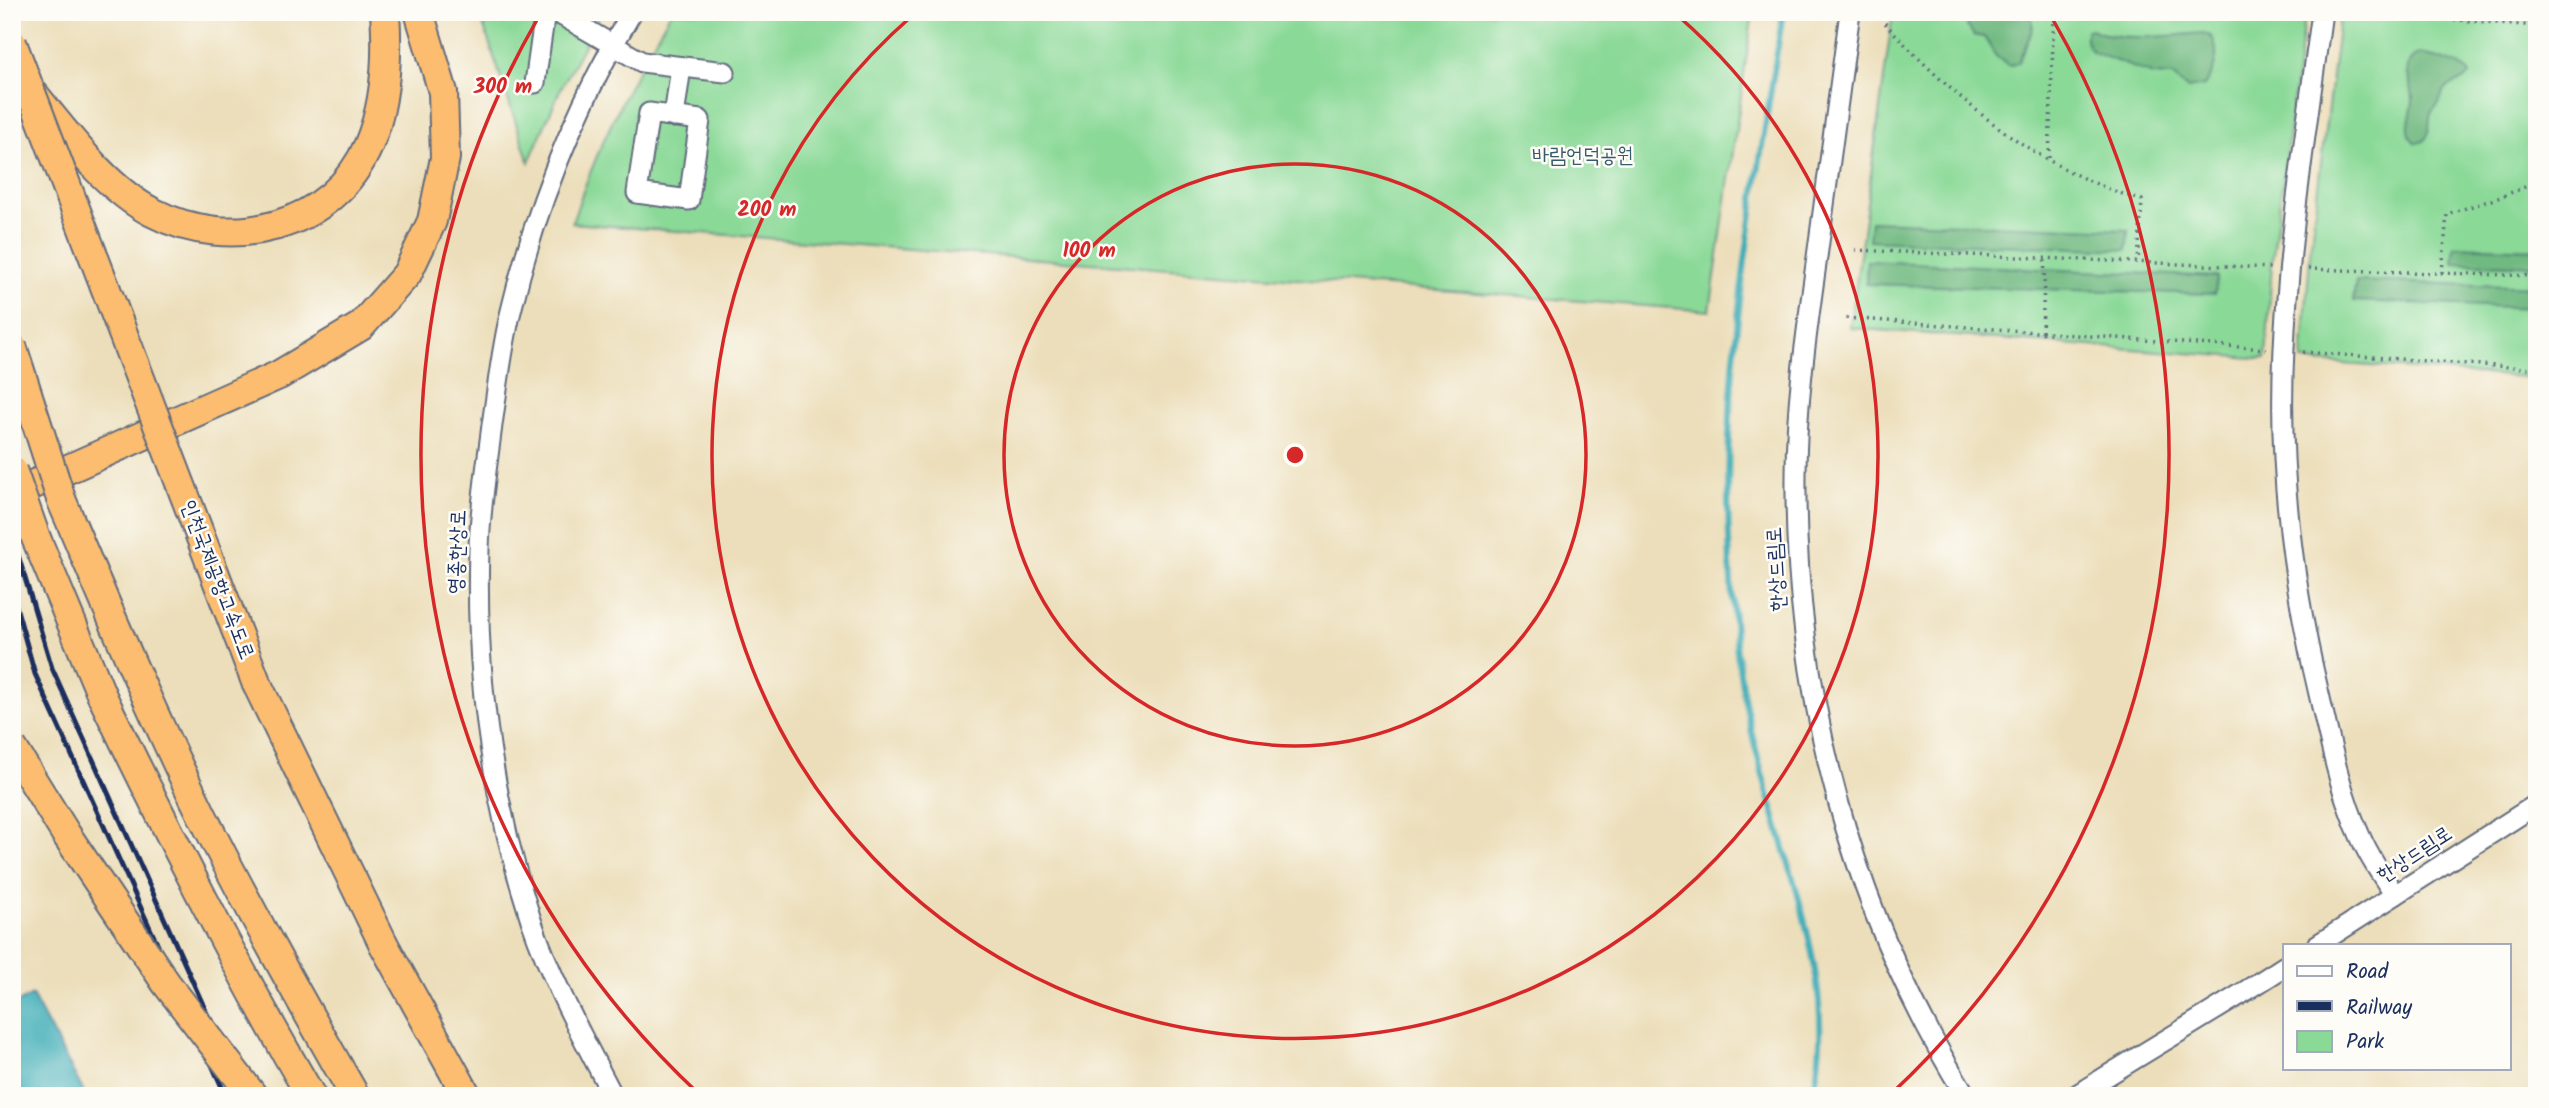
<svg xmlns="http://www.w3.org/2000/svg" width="2549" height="1108" viewBox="0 0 2549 1108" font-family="Kalam,'Poor Story',sans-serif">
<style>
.green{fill:#8ad997;stroke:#52847a;stroke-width:2}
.forest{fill:#6fb980;stroke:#45746f;stroke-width:2}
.water{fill:#3aabb6;stroke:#2a6d8a;stroke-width:2}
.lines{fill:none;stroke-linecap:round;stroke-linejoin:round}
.stream{stroke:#3aabb6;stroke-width:6}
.minor-casing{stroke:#646c7e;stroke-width:23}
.highway-casing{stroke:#646c7e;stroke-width:32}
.path{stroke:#646c7e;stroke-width:3.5;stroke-dasharray:2 5;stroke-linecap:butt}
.minor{stroke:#fff;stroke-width:19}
.highway{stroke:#fcbd6f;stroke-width:28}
.rail{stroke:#1b2f5e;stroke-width:5}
.highway-bridge-casing{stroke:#646c7e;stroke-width:32;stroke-linecap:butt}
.highway-bridge{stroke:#fcbd6f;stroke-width:28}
.ring{fill:none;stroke:#d62828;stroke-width:3.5}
.labels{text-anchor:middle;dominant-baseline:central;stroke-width:5;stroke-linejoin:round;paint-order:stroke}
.park-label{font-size:21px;fill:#375a6c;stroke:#fdfcf7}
.street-label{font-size:21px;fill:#1b2f5e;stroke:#fdfcf7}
.centre{fill:#d62828;stroke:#fdfcf7;stroke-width:3.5}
.ring-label{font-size:21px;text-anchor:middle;font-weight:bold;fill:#d62828;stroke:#fdfcf7;stroke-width:5;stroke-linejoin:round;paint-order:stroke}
</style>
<rect width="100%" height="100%" fill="#fdfcf7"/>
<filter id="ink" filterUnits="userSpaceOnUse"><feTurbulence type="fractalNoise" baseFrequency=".0143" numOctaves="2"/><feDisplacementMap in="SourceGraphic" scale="14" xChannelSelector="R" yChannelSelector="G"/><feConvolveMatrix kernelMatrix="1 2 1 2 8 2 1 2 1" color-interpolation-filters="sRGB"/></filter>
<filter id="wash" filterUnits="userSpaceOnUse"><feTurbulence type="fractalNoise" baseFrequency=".00686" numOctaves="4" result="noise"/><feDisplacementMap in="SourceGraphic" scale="28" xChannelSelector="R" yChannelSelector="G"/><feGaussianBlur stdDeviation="1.57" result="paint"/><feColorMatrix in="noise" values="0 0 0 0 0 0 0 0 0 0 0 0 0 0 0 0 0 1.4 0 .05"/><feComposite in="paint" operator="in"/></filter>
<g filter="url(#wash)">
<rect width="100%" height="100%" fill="#ecdeba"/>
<!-- green -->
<g class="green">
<polygon points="479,12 602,12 560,90 529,162"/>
<path d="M 671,12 L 1753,12 L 1710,311 L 572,223 C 596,148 631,79 671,12 Z"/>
<polygon points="1893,12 2305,12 2272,262 2266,359 1850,328"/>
<polygon points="2340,12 2458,12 2537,19 2537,378 2302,361 2311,242"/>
</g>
<!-- forest -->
<g class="forest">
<path d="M 1995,12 L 2029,12 C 2039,29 2023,46 2018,63 L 2008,66 L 1996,56 L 1984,37 L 1974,35 L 1967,26 L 1971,16 Z"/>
<path d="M 2091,29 C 2118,43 2172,35 2204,33 L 2212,37 C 2221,53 2214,73 2204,86 L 2188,89 L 2172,76 L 2153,75 L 2093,52 C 2087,45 2084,39 2087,30 Z"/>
<path d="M 2419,54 C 2432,56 2462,63 2470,74 C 2463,84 2449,82 2443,92 C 2441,96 2441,100 2439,103 C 2436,108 2431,110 2430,117 C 2428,128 2432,134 2422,142 L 2414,142 C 2403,127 2413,116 2413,99 C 2413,88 2406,77 2408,66 C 2409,60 2413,57 2419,54 Z"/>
<polygon points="1871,221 2128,230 2127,250 1869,240"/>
<polygon points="2455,246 2537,249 2537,266 2453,263"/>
<polygon points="1867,261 2217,277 2215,294 1866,284"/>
<polygon points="2356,281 2537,287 2537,308 2353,301"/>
</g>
<!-- water -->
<polygon class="water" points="32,995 86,1096 12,1096 12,1006"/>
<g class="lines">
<!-- stream -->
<path class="stream" d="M 1783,12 C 1768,114 1749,216 1738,318 C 1726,422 1725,528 1735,632 C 1739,683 1751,734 1765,783 C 1791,879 1840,996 1812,1096"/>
</g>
</g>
<g filter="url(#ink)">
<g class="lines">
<!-- minor casing -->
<g class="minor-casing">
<g id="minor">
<polyline points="556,12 642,62 725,72"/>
<path d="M 1850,12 C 1839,94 1828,176 1817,257 C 1807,330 1796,402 1796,475 C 1794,693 1851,911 1966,1096"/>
<path d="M 2322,12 C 2307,124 2289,235 2284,348 C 2278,464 2292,582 2319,694 C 2330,741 2340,792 2360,836 C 2369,857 2382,876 2395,895"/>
<polyline points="535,83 545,12"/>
<polygon points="649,113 700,120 689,200 637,193"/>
<polyline points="674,117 681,67"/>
<polyline points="2317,945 2537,804"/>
<path d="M 613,1096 C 583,1038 552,982 531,920 C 492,801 475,675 479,549 C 480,508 487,466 492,425 C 498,385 502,345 512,307 C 537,202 577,104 632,12"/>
<path d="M 2075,1096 C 2144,1052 2216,1011 2285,966"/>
</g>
</g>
<!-- highway casing -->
<g class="highway-casing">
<g id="highway">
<path d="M 32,92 C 66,133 105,188 152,212 C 230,253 333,229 369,144 C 386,104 388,55 385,12"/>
<polyline points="12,494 279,375 361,326 407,274 432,221 445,158 443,92 419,12"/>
<path d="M 61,499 C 106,605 151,712 202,815 C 250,911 302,1003 355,1096"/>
<path d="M 102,696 C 168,832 235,966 311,1096"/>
<polyline points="384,945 467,1096"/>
</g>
</g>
<!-- path -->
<g class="path">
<polyline points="2356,12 2537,26"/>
<path d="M 1885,23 C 1955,100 2040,171 2142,200 L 2138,262"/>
<polyline points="2049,158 2054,12"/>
<polyline points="1855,250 2272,268"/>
<polyline points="2308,269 2537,276"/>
<polyline points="2442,273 2447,214 2498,198 2537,182"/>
<polyline points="1846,318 2266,349"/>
<polyline points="2042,332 2045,258"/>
<polyline points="2303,352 2537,369"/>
</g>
<!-- minor -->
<use href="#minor" class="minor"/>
<!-- highway -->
<use href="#highway" class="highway"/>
<!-- rail -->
<g class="rail">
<polyline points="12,535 52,668 244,1096"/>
<polyline points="12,592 35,674 226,1096"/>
</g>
<!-- highway-bridge casing -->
<g class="highway-bridge-casing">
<g id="highway-bridge">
<polyline points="12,43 256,682 384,945"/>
<polyline points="12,346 61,499"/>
<polyline points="12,470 36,538 102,696"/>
<polyline points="12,747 66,834 166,983 253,1096"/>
</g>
</g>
<!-- highway-bridge -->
<use href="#highway-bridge" class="highway-bridge"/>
</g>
</g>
<!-- distance rings -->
<g class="ring">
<circle cx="1295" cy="455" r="291"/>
<path d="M1677 15A583 583 0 1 1 913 15"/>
<path d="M699 1094A874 874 0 0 1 538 18M2052 18A874 874 0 0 1 1891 1094"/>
</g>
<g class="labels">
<!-- park labels -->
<g class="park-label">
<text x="1583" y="156">바람언덕공원</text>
</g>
<!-- street labels -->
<g class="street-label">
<text transform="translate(458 552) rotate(-88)">영종한상로</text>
<text transform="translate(1777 569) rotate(-93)">한상드림로</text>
<text transform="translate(217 580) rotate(69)">인천국제공항고속도로</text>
<text transform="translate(2415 855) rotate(-33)">한상드림로</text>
</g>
</g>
<circle cx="1295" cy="455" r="10" class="centre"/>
<g class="ring-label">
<text x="503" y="93">300 m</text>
<text x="767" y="216">200 m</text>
<text x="1089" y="257">100 m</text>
</g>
<!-- margin -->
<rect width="2549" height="1108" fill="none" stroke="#fdfcf7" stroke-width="42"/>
<!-- legend -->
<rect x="2283" y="944" width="228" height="126" fill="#fdfcf7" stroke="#a3aaba" stroke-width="2"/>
<rect x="2297" y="966" width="35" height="10" fill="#ffffff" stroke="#a3aaba" stroke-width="2"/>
<text x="2346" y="978" font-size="21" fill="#1b2f5e">Road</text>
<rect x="2297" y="1001" width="35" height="10" fill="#1b2f5e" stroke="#a3aaba" stroke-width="2"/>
<text x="2346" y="1014" font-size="21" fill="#1b2f5e">Railway</text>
<rect x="2297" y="1031" width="35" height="21" fill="#8ad997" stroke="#a3aaba" stroke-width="2"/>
<text x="2346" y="1048" font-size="21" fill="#1b2f5e">Park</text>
</svg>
